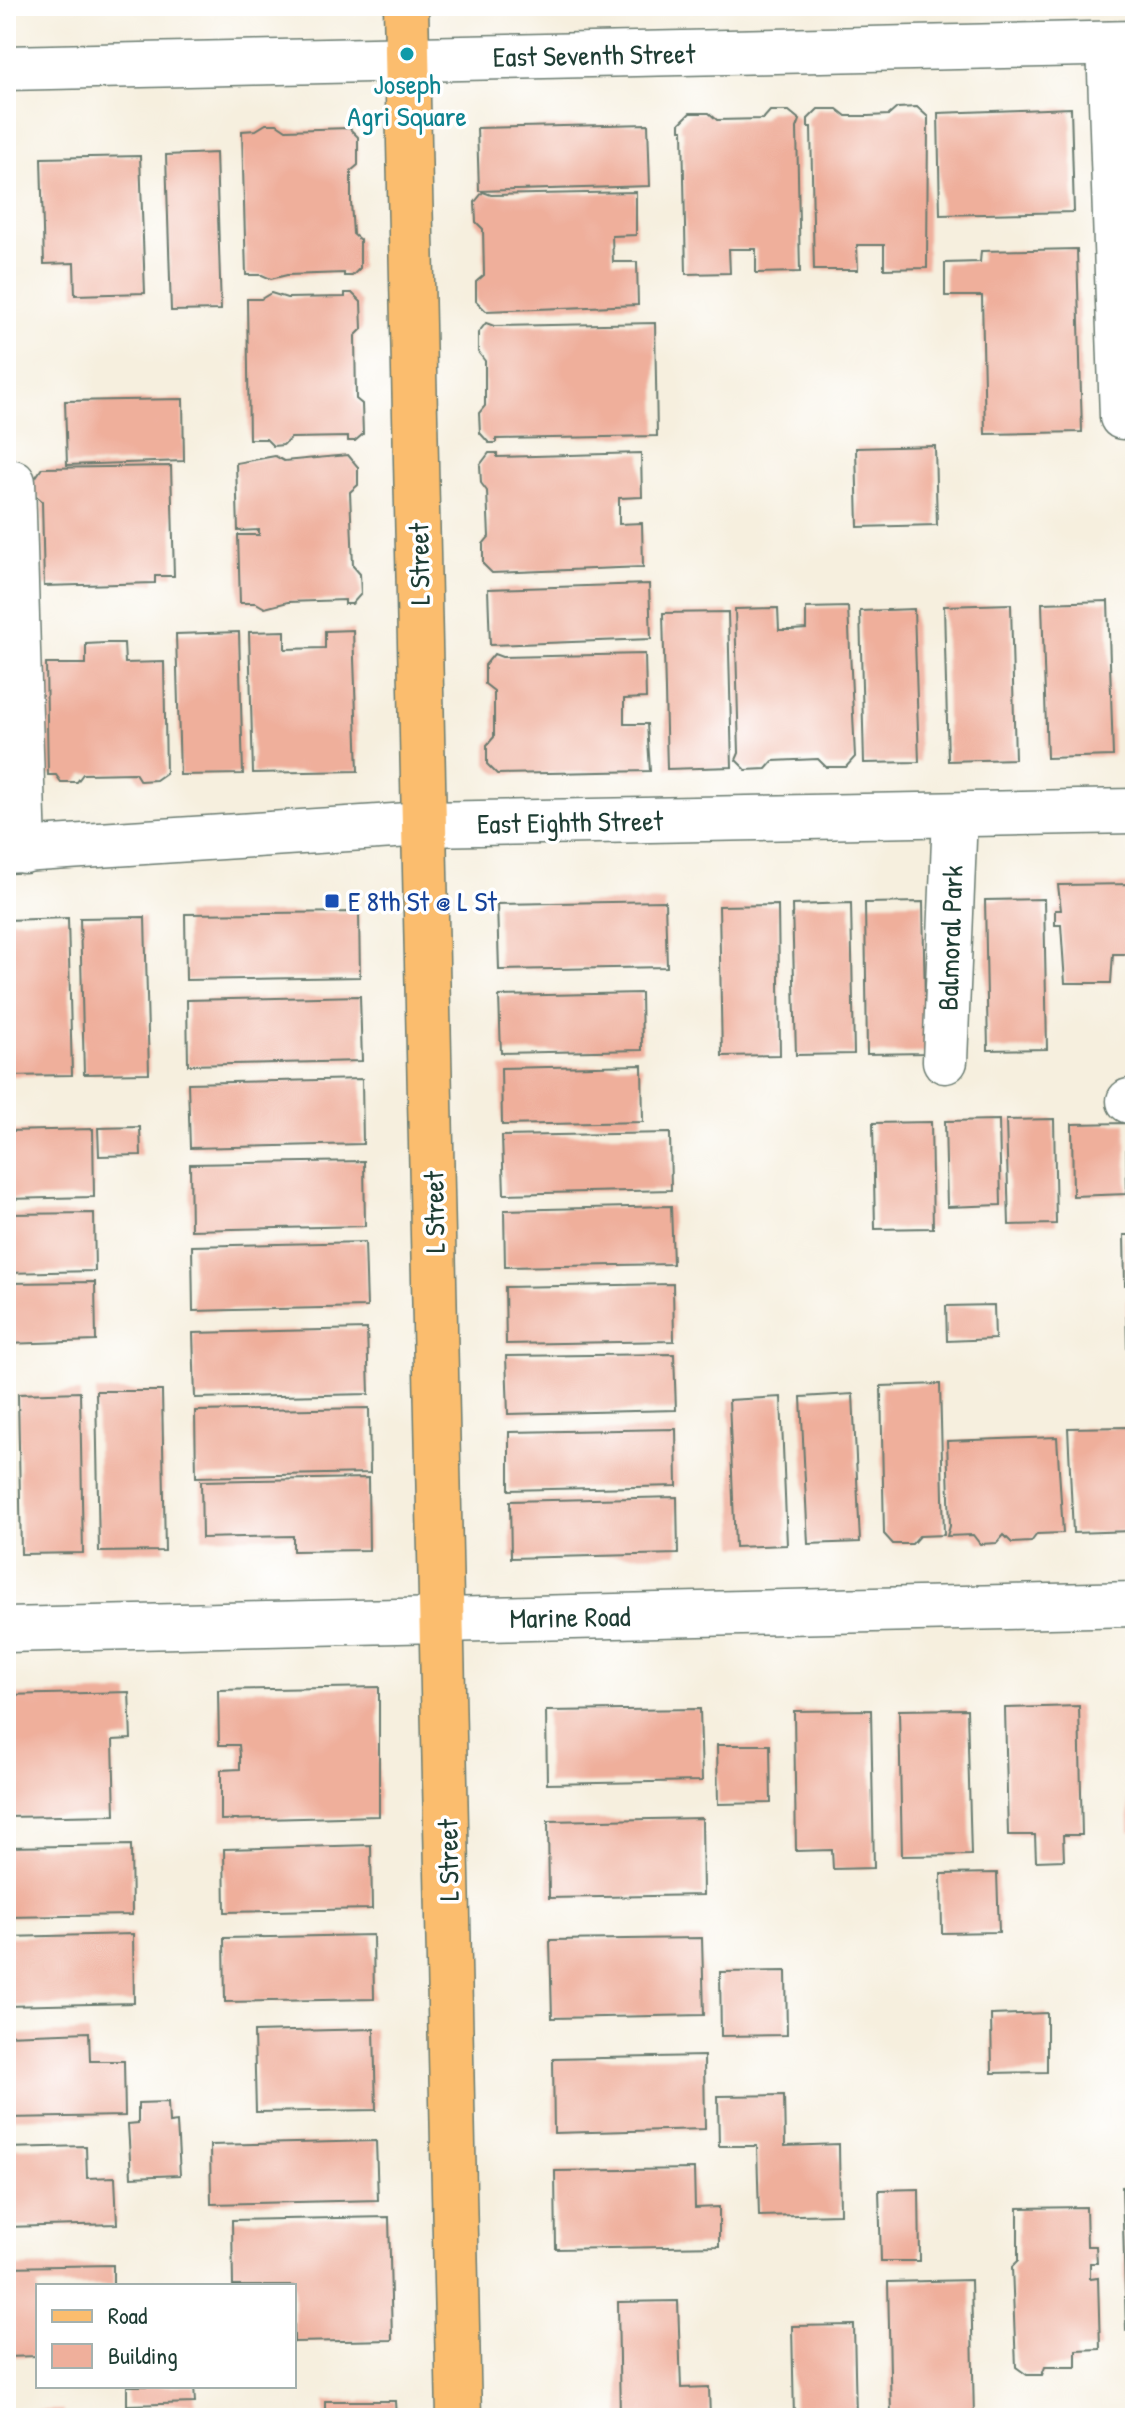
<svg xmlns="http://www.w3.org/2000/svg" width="1141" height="2424" viewBox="0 0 1141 2424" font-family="'Patrick Hand',sans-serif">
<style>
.building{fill:#efaf9b}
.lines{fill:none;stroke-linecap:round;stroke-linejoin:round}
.minor-casing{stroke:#6a7b70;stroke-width:47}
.primary-casing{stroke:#6a7b70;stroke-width:47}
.minor{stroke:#fff;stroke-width:44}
.primary{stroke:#fbbd6e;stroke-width:44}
.culture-dot{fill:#0f9aa8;stroke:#fff;stroke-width:3}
.transit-dot{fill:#1a4fb4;stroke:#fff;stroke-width:3}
.labels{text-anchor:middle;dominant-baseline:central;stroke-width:7;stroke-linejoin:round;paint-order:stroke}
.street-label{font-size:28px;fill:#1f3d34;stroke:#fff}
.culture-label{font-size:28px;fill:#0d838f;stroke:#fff}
.transit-label{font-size:28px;fill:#164399;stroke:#fff;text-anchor:start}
</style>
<rect width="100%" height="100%" fill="#fff"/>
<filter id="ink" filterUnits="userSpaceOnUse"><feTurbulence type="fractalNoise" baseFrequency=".0125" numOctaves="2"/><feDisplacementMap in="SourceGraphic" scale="16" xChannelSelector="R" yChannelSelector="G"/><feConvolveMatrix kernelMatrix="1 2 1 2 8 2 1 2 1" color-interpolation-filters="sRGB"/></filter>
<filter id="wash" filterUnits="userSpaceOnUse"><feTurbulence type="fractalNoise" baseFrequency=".006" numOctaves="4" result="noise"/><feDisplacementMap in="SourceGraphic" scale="32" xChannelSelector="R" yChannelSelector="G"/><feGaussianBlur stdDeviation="1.8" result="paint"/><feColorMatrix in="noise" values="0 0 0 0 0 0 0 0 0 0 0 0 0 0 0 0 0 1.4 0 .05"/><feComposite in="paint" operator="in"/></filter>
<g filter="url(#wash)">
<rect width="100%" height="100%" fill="#f6efde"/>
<g id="blocks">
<!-- building -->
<g class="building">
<polygon points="917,107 928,117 927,268 884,269 884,245 857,245 858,270 814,270 811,127 808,127 808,119 818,109 837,109 846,116 868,116 889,115 897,108"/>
<polygon points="1071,108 1074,212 940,215 938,113"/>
<polygon points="770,111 789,111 800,120 797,128 800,272 756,273 756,249 729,249 730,273 686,274 683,130 680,130 680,123 690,113 709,113 717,120 763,119"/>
<polygon points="266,124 277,124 286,130 349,128 358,137 358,165 351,171 351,202 353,234 360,240 360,268 352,276 344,276 344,273 287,275 271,279 262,275 246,275 242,131 256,130"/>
<polygon points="648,124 650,186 479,191 477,128"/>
<polygon points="216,153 221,310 171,311 166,155"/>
<polygon points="140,156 145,293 75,295 74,263 44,264 41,158"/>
<polygon points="483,192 491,195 636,192 636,235 612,236 613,262 637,262 638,305 486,311 476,301 476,282 484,275 483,229 476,222 475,202"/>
<polygon points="1077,249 1082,432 985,434 982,296 945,296 945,263 980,262 981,251"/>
<polygon points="271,293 287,298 345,297 345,293 352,293 361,302 362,329 355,336 356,399 362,404 363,434 355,441 348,441 348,437 291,438 283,445 273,446 266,439 249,439 247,299 261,299"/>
<polygon points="486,323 494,326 655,323 657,436 496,439 496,443 489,443 480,433 479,413 485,406 485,361 478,352 478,333"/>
<polygon points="183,399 184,461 67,465 65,401"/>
<polygon points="935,446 937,525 858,527 856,448"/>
<polygon points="489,453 497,453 497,457 641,453 642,497 619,498 619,524 642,523 643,567 492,573 483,564 483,544 489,537 487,491 481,483 480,465"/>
<polygon points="348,455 358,467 358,485 350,492 353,566 360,574 361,594 352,604 345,604 345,600 288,602 265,608 256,603 240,603 238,535 259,535 259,530 238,531 236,463 275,456 284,461"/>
<polygon points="171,466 174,576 155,576 155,583 44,586 42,501 34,494 34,480 42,468"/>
<polygon points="649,584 651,639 490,645 488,589"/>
<polygon points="1108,601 1113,756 1047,758 1042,603"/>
<polygon points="1011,604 1015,759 948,761 944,606"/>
<polygon points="848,607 855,757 846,767 826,767 818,759 773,761 766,769 746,770 736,760 739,753 735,609 778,608 779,630 792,630 806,629 806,608"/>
<polygon points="914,609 919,762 864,763 860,611"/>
<polygon points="728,612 732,767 667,769 663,613"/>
<polygon points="353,630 358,771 253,773 249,632 285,631 285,649 325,648 325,631"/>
<polygon points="239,632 243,774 180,775 176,634"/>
<polygon points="106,643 124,643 125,663 164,662 166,773 156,780 140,781 135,773 83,774 77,782 61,782 56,775 48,775 46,664 86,664 86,644"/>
<polygon points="494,654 502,657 645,654 646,698 624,699 624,724 647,724 650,771 497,774 487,764 487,745 494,737 494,691 485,684 485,665"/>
<polygon points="1135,884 1135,954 1113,954 1111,983 1065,983 1061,925 1055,925 1055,910 1061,910 1058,885"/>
<polygon points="1044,899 1047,1049 988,1050 985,900"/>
<polygon points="665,901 667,967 499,970 497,904"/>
<polygon points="923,902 926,1053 867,1054 865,903"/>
<polygon points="851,903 854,1054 796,1055 792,905"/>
<polygon points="778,905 780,1055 722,1056 719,906"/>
<polygon points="359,912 360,977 186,980 185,914"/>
<polygon points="145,917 149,1073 84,1074 80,918"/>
<polygon points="68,918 72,1075 6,1076 6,920"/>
<polygon points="641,993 642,1050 501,1053 499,996"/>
<polygon points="360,996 362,1061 188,1065 187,1000"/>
<polygon points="642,1065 643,1122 502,1125 501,1068"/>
<polygon points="362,1079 363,1144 190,1148 188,1083"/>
<polygon points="1054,1119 1056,1224 1009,1225 1006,1120"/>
<polygon points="999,1120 1001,1205 947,1207 945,1121"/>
<polygon points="931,1122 933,1228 875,1229 873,1123"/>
<polygon points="1126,1123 1127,1194 1073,1196 1072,1124"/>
<polygon points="140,1127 141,1155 99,1156 98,1128"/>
<polygon points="93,1129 94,1197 6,1199 6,1131"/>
<polygon points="670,1133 671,1190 504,1194 502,1136"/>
<polygon points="364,1161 365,1226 191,1230 190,1164"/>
<polygon points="671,1206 673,1264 505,1267 504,1210"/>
<polygon points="94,1213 95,1271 6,1273 6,1214"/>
<polygon points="1124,1235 1135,1235 1135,1285 1125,1285"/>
<polygon points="365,1242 367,1307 193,1311 192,1246"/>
<polygon points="95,1282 96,1341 6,1344 6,1283"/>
<polygon points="673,1284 674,1341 506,1344 505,1287"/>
<polygon points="1126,1300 1135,1300 1135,1351 1127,1351"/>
<polygon points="994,1305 995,1339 947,1341 946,1306"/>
<polygon points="367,1329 369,1394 195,1398 193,1333"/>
<polygon points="674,1354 676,1410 508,1414 506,1356"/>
<polygon points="940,1384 944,1535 919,1536 912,1544 893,1544 884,1534 881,1386"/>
<polygon points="96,1391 162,1391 165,1551 99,1552"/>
<polygon points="80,1392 83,1553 21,1554 18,1394"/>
<polygon points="853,1394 860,1542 808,1544 801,1397"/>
<polygon points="781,1397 787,1545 735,1547 729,1400"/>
<polygon points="369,1408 370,1473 196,1477 195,1411"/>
<polygon points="1128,1427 1132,1531 1073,1533 1068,1428"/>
<polygon points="676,1429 677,1486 509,1490 509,1432"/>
<polygon points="1057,1437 1063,1533 1037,1534 1031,1542 1012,1543 1004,1535 997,1543 980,1544 973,1535 947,1536 950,1526 947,1441"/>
<polygon points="368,1478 369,1550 293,1551 293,1536 202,1538 201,1481"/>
<polygon points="677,1497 678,1554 511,1558 510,1501"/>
<polygon points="379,1687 379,1816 221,1820 221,1770 240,1769 240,1756 239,1745 219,1745 218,1690"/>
<polygon points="129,1692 131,1739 113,1740 115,1815 6,1817 6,1695"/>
<polygon points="1127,1705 1135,1705 1135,1831 1129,1832"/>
<polygon points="1079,1706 1082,1835 1063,1835 1064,1860 1036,1861 1035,1835 1008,1835 1005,1708"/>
<polygon points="700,1709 702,1781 547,1784 546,1711"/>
<polygon points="967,1709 971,1855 902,1856 899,1710"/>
<polygon points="871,1710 874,1868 833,1869 832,1850 796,1851 794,1711"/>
<polygon points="717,1745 770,1745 771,1803 718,1804"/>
<polygon points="702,1818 703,1895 549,1898 548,1821"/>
<polygon points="131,1845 132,1915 6,1917 6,1847"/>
<polygon points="371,1845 372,1909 225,1912 224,1849"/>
<polygon points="997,1873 999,1932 942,1933 941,1874"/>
<polygon points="133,1934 134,2003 6,2006 6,1937"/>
<polygon points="373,1935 374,1999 225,2002 224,1938"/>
<polygon points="702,1938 704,2015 552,2018 550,1940"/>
<polygon points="786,1971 787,2035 721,2036 720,1972"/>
<polygon points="1047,2013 1047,2072 992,2073 991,2015"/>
<polygon points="374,2029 376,2110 256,2112 254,2032"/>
<polygon points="89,2032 90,2061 124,2061 125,2116 6,2118 6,2035"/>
<polygon points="704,2056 705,2129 554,2133 553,2059"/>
<polygon points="784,2095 785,2146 839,2144 840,2214 759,2216 757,2146 719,2146 718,2096"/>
<polygon points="168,2102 169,2123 177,2122 180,2175 131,2177 128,2124 138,2123 138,2103"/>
<polygon points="376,2141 378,2200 211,2204 210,2145"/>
<polygon points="86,2146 87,2178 115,2177 117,2224 6,2227 6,2148"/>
<polygon points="694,2169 695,2208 719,2207 719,2246 556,2249 555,2171"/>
<polygon points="1135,2186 1135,2330 1126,2330 1122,2187"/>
<polygon points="919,2189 920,2261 881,2261 879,2190"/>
<polygon points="1086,2207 1087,2246 1096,2246 1097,2263 1090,2263 1090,2279 1098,2278 1100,2349 1076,2350 1076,2367 1045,2367 1042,2375 1027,2375 1016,2367 1012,2267 1018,2261 1018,2208"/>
<polygon points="389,2217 392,2340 294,2342 294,2286 233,2286 232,2220"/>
<polygon points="113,2265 113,2286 38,2286 38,2356 6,2357 6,2267"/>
<polygon points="971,2280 974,2418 891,2418 888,2282"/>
<polygon points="678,2301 681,2388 709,2387 710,2418 620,2418 618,2302"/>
<polygon points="854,2325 856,2418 794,2418 792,2326"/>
<polygon points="127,2386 194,2386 195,2403 127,2405"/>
<polygon points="325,2401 395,2401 396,2418 325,2418"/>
<polygon points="63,2410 63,2418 6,2418 6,2411"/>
</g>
</g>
</g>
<g filter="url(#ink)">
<use href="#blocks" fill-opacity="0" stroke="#6a7b70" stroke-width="2"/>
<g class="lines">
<!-- minor casing -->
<g class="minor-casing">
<g id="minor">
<polyline points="1109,44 1122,417"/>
<polyline points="6,68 1135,43"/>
<polyline points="13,482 24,851"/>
<polyline points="6,851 425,824 1135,811"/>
<polyline points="945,1061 955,815"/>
<polyline points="1129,1101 1135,1101"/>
<polyline points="6,1630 1135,1604"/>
</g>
</g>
<!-- primary casing -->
<g class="primary-casing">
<polyline id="primary" points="406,6 459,2418"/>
</g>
<!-- minor -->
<use href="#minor" class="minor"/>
<!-- primary -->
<use href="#primary" class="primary"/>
</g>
</g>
<!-- markers -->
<circle class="culture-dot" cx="407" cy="54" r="8"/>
<rect class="transit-dot" x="324" y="893" width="16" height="16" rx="4"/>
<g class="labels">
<!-- street labels -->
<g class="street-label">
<text transform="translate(594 55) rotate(-1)">East Seventh Street</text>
<text transform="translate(419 564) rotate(-91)">L Street</text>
<text transform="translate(570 822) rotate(-1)">East Eighth Street</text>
<text transform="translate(950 938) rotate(-88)">Balmoral Park</text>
<text transform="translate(434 1212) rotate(-91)">L Street</text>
<text transform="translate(570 1617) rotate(-1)">Marine Road</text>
<text transform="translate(448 1860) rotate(-91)">L Street</text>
</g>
<!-- culture labels -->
<g class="culture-label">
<text x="407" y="84">Joseph<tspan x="407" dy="32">Agri Square</tspan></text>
</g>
<!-- transit labels -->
<g class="transit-label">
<text x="348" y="901">E 8th St @ L St</text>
</g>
</g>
<!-- margin -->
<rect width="1141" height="2424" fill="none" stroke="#fff" stroke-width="32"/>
<!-- legend -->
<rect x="36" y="2284" width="260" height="104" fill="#ffffff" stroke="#a5b1ae" stroke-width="2"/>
<rect x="52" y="2310" width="40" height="12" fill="#fbbd6e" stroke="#a5b1ae" stroke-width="2"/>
<text x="108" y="2324" font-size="24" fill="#1f3d34">Road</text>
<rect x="52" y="2344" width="40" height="24" fill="#efaf9b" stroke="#a5b1ae" stroke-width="2"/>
<text x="108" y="2364" font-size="24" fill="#1f3d34">Building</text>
</svg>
